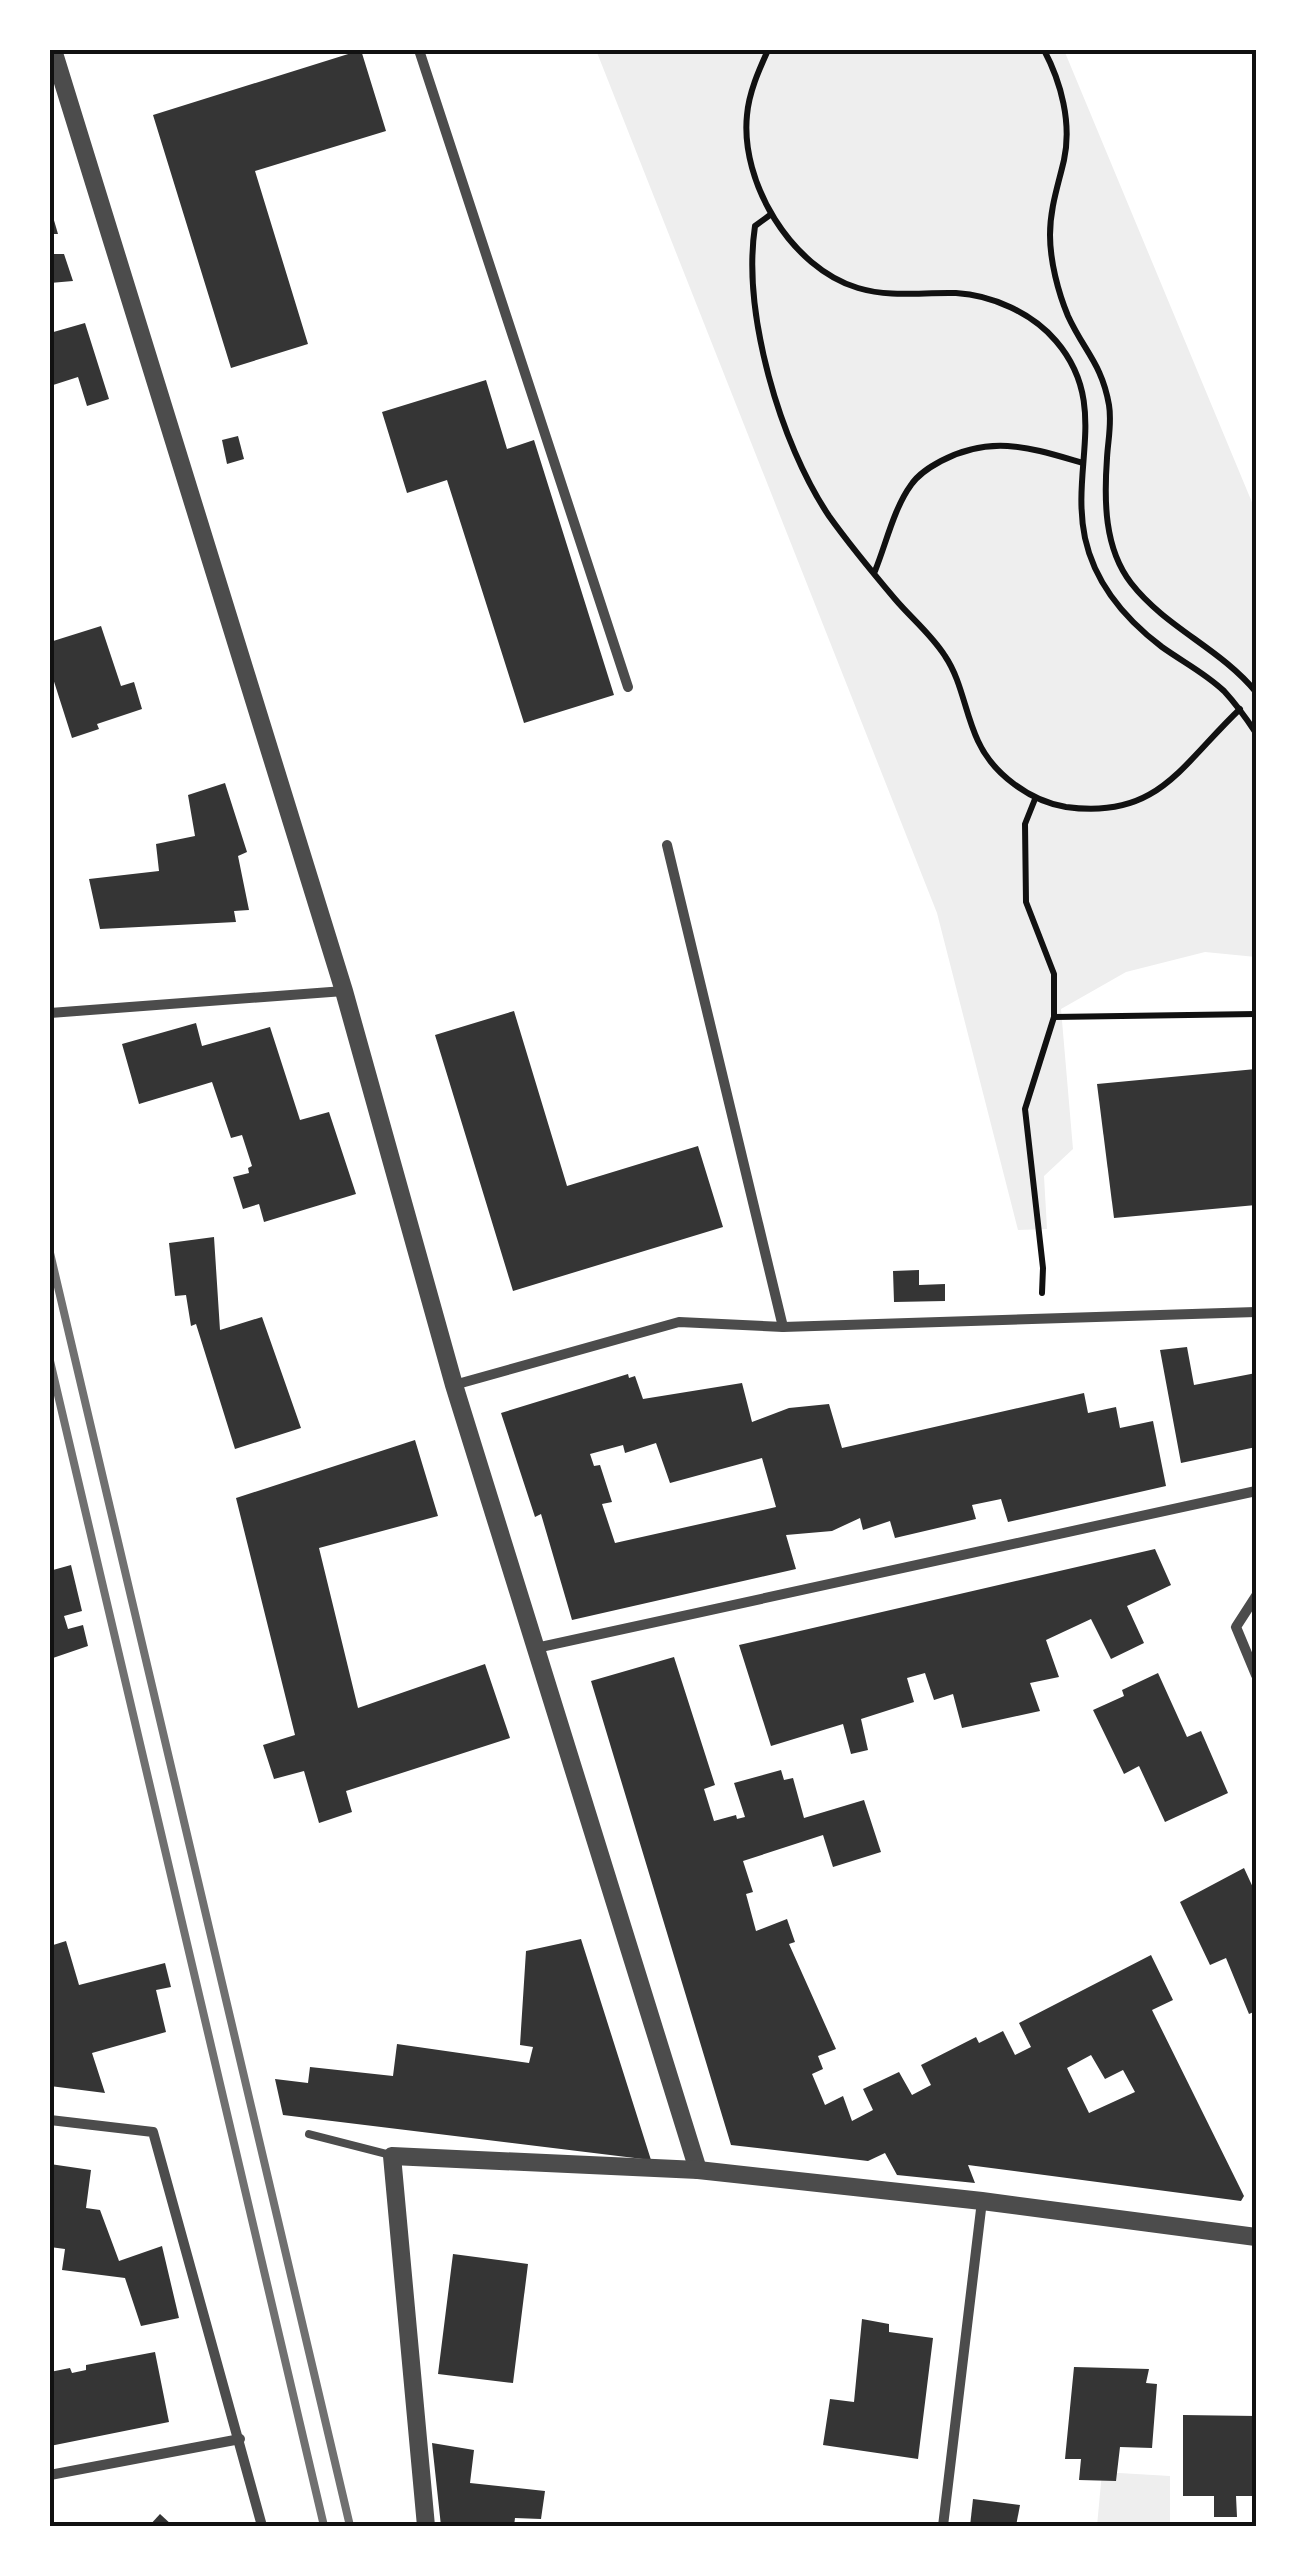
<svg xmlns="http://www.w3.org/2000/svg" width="1306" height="2576" viewBox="0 0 1306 2576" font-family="Figtree,sans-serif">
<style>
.green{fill:#eee}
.building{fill:#353535;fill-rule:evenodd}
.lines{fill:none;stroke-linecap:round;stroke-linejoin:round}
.path{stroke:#111;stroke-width:6}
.service{stroke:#4c4c4c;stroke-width:8}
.minor{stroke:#4c4c4c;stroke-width:10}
.tertiary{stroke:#4c4c4c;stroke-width:18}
.rail{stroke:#707070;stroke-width:8}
.neatline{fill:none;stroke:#111;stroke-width:4}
</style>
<rect width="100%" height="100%" fill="#fff"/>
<!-- green -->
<g class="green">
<polygon points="596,50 1064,50 1256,512 1256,957 1205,952 1126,972 1061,1009 1073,1149 1044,1176 1047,1229 1018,1230 937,913"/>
<polygon points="1102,2472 1170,2476 1170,2526 1097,2526"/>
</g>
<!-- building -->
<g class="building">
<polygon points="361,50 386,131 255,171 308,344 231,368 153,115"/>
<polygon points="50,210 51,210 58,234 50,234"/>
<polygon points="50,254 64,254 73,281 50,283"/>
<polygon points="85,323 109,399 87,406 78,377 50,386 50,333"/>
<polygon points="486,380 507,449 534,440 614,695 524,723 447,480 407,493 382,412"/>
<polygon points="238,436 244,459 227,464 222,440"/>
<polygon points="101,626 121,686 134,682 142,709 97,724 99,729 72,738 50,669 50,642"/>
<polygon points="225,783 247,852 238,856 249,910 234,911 236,922 100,929 89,879 159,871 156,844 195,836 188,795"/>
<polygon points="514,1011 567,1186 698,1146 723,1227 513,1291 435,1035"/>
<polygon points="196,1023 202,1046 270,1027 300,1120 329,1112 356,1194 264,1222 259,1204 243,1209 233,1177 249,1173 248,1168 252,1166 242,1135 231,1138 212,1082 139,1104 122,1044"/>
<polygon points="1256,1069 1256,1205 1114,1218 1097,1084"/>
<polygon points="214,1237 220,1330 262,1317 301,1428 235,1449 196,1324 191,1326 186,1295 175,1296 169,1243"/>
<polygon points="919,1270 919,1285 945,1284 945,1301 894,1302 893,1271"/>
<polygon points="1187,1347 1194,1385 1256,1373 1256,1447 1181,1463 1160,1350"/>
<path d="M 628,1374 L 629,1378 L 635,1376 L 643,1399 L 742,1383 L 752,1422 L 789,1408 L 829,1404 L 842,1448 L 1084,1393 L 1088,1413 L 1116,1407 L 1120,1428 L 1153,1421 L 1166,1486 L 1008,1522 L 1001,1499 L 972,1505 L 976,1519 L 895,1538 L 890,1521 L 863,1530 L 860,1518 L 832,1531 L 786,1535 L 796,1569 L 572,1620 L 541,1514 L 535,1517 L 501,1413 ZM 656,1443 L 670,1483 L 762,1458 L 776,1507 L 615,1543 L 602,1504 L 612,1502 L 600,1465 L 594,1466 L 590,1454 L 623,1445 L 625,1453 Z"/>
<polygon points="415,1440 438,1516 319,1548 358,1708 485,1664 510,1738 346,1791 352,1812 319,1823 304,1771 274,1779 263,1745 295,1735 236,1498"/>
<polygon points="1155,1549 1171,1585 1127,1606 1144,1643 1111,1659 1091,1619 1046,1640 1059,1677 1030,1683 1040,1711 962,1728 953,1694 934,1700 925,1673 907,1678 914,1702 861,1719 868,1750 851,1754 843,1724 771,1746 739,1645"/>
<polygon points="50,1562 53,1570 71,1565 82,1611 64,1616 68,1629 83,1625 88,1646 50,1659"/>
<path d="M 674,1657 L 715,1785 L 704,1789 L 714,1821 L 736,1815 L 737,1819 L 745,1817 L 734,1783 L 781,1770 L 784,1780 L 793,1778 L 804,1818 L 864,1800 L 881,1852 L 833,1867 L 823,1835 L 743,1861 L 753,1892 L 746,1894 L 756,1931 L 787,1919 L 795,1942 L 789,1944 L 836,2049 L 818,2056 L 823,2069 L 812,2074 L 825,2105 L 843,2096 L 852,2121 L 873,2110 L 863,2089 L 899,2072 L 912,2095 L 931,2085 L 921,2065 L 976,2037 L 979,2043 L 1003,2031 L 1015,2055 L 1031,2047 L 1019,2023 L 1151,1955 L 1173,2000 L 1152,2010 L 1244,2196 L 1241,2201 L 968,2165 L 975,2183 L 897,2175 L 885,2153 L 868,2161 L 731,2145 L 591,1681 ZM 1091,2055 L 1105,2079 L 1123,2070 L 1135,2092 L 1089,2113 L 1067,2068 Z"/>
<polygon points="1158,1673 1187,1737 1201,1731 1228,1793 1165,1822 1139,1766 1124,1774 1093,1710 1124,1696 1122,1690"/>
<polygon points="1244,1868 1256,1894 1256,2011 1249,2014 1226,1958 1210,1965 1180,1902"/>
<polygon points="581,1939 651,2160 283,2115 275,2079 308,2083 310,2067 393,2076 397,2044 529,2063 533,2047 520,2045 526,1951"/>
<polygon points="66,1941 79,1985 165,1963 171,1987 156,1990 166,2032 92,2053 105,2093 50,2086 50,1946"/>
<polygon points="50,2164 91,2170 86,2208 100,2210 119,2261 162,2246 179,2318 141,2326 125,2278 62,2270 65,2249 50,2247"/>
<polygon points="453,2254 528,2264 513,2383 438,2374"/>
<polygon points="862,2319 889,2324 889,2332 933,2338 918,2459 823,2445 830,2399 854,2402"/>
<polygon points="155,2352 169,2422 50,2446 50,2372 70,2368 72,2373 86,2370 86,2365"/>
<polygon points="1074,2367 1149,2369 1146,2383 1157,2384 1152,2448 1120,2447 1116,2481 1079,2480 1081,2459 1065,2459"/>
<polygon points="1183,2415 1256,2416 1256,2496 1236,2496 1237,2517 1214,2517 1214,2496 1183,2496"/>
<polygon points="432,2443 474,2450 470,2483 545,2491 541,2519 515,2518 514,2526 441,2526"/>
<polygon points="973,2499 1020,2505 1016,2526 970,2526"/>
<polygon points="160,2514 173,2526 149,2526"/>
</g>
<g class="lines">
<!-- path -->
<g class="path">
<path d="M 768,50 C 759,70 749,92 747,115 C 740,182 791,268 858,288 C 892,298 921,292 956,293 C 992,295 1032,313 1056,341 C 1110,404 1070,467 1085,538 C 1095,584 1125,619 1162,647 C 1183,662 1205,673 1224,691 C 1236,704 1246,718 1256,733"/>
<path d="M 1044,50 C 1061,82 1072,123 1064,160 C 1058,186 1050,208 1050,235 C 1050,261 1058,292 1068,316 C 1084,351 1102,364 1109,405 C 1112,423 1108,440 1107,458 C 1104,500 1104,548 1131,583 C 1166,628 1220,648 1256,692"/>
<path d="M 770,215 L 755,226 C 742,313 780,443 829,516 C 849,544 873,573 895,599 C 912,619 931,634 945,656 C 962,681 965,714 978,741 C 993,774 1030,801 1066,807 C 1158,820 1181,765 1240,709"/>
<path d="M 875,571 C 886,544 894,508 911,485 C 918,474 930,467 941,461 C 992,434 1031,448 1083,463"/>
<polyline points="1035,799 1025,824 1026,902 1054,974 1054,1017 1025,1109 1043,1268 1042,1293"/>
<polyline points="1054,1017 1256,1014"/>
</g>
<!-- service -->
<polyline class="service" points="309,2134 391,2155"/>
<!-- minor -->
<g class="minor">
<polyline points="419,50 628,687"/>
<polyline points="667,845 783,1327"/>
<polyline points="50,1013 344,991"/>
<polyline points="454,1385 679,1322 783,1327 1256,1312"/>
<polyline points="1256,1596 1236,1627 1256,1675"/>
<polyline points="536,1648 1256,1491"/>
<polyline points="50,2120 153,2132 262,2526"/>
<polyline points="50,2475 240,2439"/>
<polyline points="943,2526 982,2201"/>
</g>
<!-- tertiary -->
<g class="tertiary">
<polyline points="53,50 344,991 454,1385 698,2170"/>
<polyline points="426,2526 392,2156 698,2170 982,2201 1256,2237"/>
</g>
<!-- rail -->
<g class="rail">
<polyline points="50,1253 350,2526"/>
<polyline points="50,1361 324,2526"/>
</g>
</g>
<!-- border -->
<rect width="1306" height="2576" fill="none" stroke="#ffffff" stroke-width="105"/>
<rect x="52" y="52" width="1202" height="2472" class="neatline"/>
</svg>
